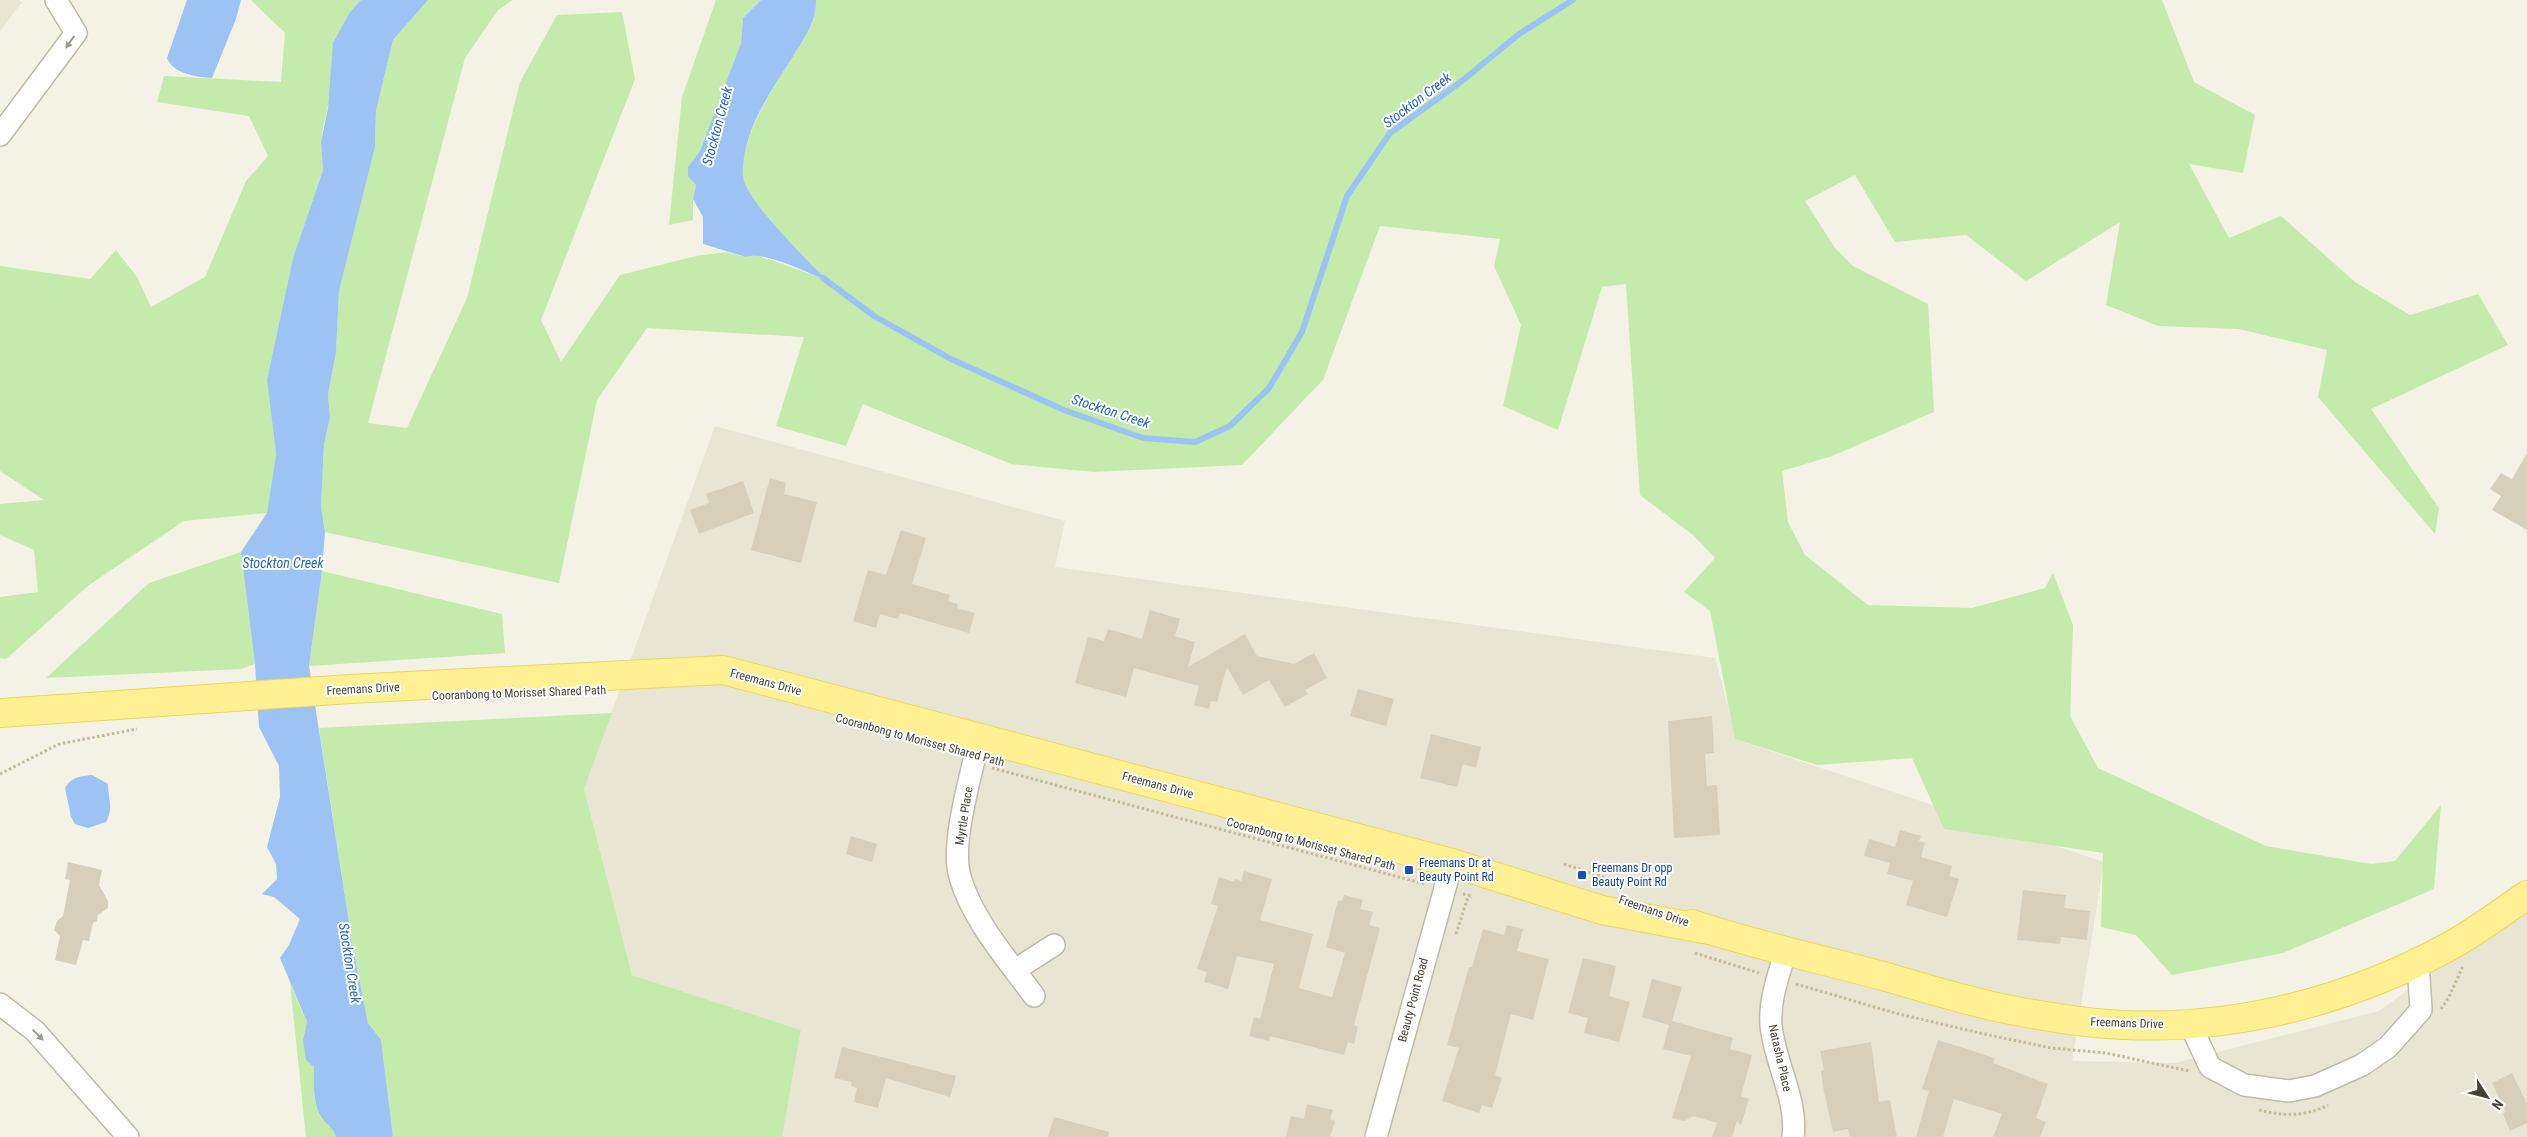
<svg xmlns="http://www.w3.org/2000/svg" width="2527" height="1137" viewBox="0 0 2527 1137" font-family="'Roboto Condensed',sans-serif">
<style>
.residential{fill:#e8e5d3}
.green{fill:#c4ebab}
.water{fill:#9dc3f5}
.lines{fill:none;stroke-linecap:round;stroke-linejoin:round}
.stream{stroke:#9dc3f5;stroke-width:6}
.building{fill:#d6d0ba}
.minor-casing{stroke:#c0bba7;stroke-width:24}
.major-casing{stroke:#ecd85b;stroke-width:30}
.path{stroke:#c3ba97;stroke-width:3;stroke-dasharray:2.5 2.5;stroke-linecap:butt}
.minor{stroke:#fff;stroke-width:21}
.major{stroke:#fff193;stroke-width:28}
.oneway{fill:#9a988f}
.transit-dot{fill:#1a4fb4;stroke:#fff;stroke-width:2}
.labels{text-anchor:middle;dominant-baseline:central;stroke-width:4;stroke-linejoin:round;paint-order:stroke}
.street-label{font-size:12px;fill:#474334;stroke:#fff}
.transit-label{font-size:12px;fill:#164399;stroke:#fff;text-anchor:start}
.water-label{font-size:14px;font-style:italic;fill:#2664bb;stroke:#fff}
</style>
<rect width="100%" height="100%" fill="#f4f2e5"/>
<!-- residential -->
<g class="residential">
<polygon points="0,0 19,0 22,2 0,31"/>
<polygon points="715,426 1065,521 1055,567 1715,658 1737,740 2104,862 2072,1061 2175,1063 2379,1011 2527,903 2527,1137 782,1137 801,1030 632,975 584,789"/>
</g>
<!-- green -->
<g class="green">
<polygon points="251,0 361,0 350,12 324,123 321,142 323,170 293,258 267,380 276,454 267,513 184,521 89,585 6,659 0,658 0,597 38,592 34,550 0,535 0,504 44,500 0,471 0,266 90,279 116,250 137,277 151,307 205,277 246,181 268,156 249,116 157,102 164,76 281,82 285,33"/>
<path d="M 428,0 L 513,0 L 498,10 L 465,58 L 368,423 L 407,428 L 467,298 L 520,82 L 557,15 L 622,12 L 635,79 L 541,320 L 561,362 L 620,275 L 696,256 L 727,252 L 746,257 L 752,254 L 774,261 L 827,280 C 808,261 746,202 743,177 C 738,142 773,87 791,59 C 803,41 817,22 816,0 L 2162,0 L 2194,82 L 2255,115 L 2243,173 L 2189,164 L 2229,238 L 2281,216 L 2355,282 L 2410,315 L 2478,294 L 2508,345 L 2371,409 L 2439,508 L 2435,534 L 2318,397 L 2327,350 L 2239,329 L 2158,326 L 2106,305 L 2120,222 L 2026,281 L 1966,235 L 1895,242 L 1855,175 L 1805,201 L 1835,248 L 1853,266 L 1928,304 L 1934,412 L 1832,456 L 1782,471 L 1788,522 L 1805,555 L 1868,605 L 1972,608 L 2045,588 L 2053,573 L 2073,625 L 2070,716 L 2098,768 L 2266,846 L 2371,864 L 2395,861 L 2441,805 L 2434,889 L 2283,953 L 2172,975 L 2136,935 L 2101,927 L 2103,853 L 1944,829 L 1912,758 L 1817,765 L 1735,739 L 1710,611 L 1684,592 L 1715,558 L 1693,535 L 1640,495 L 1626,284 L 1602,287 L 1558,430 L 1503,406 L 1521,325 L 1494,266 L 1500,239 L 1380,226 L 1323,380 L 1242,465 L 1094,472 L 1011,464 L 863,404 L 846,446 L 776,426 L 804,337 L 647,328 L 597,400 L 559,583 L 325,532 L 321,507 L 324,445 L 330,417 L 328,394 L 336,353 L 339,291 L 375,147 L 376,111 L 393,40 Z"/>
<polygon points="716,0 761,0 743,18 741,43 700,151 688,167 696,185 693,199 693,220 669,225 682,97"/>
<polygon points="241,552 255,664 241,669 46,678 149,583"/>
<polygon points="322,571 502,614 505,653 309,666"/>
<polygon points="612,713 584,789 632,975 801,1030 782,1137 393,1137 381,1041 368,1023 353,948 319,728"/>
<polygon points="290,983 307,1023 303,1040 314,1067 314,1096 321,1117 335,1132 336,1137 306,1137"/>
</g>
<!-- water -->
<g class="water">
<path d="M 187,0 L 241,0 L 236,19 L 212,78 C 197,77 173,74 167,58 Z"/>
<path d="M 361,0 L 428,0 L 393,40 L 376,111 L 375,147 L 339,291 L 336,353 L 328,394 L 330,417 L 324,445 L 321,507 L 325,532 L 322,571 L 309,666 L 353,948 L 368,1023 L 381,1040 L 393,1137 L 336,1137 C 334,1128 327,1125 322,1118 C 312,1103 314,1083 314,1067 L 306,1060 L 303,1040 L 307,1022 L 280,958 L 289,945 L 300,919 L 274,897 L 262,894 L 277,879 L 276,864 L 267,847 L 280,797 L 279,766 L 259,727 L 255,664 L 241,552 L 267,513 L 276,454 L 267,380 L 293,258 L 323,170 L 321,142 L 328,108 L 333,43 L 350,12 Z"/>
<path d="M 761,0 L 816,0 C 817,22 803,40 792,58 C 770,92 741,134 743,176 C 744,199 810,263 828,281 C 810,274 763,250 746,257 L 703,244 L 703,217 L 693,199 L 696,185 L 688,176 L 688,167 L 700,151 L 741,43 L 743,18 Z"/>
<path d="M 92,775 L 108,784 C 108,799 114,808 106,822 L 88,828 L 75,824 L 71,817 L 65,788 C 71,777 80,776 92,775 Z"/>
</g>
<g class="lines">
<!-- stream -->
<polyline class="stream" points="823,278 874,316 951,359 1064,410 1143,438 1195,442 1230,426 1269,388 1302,332 1347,196 1390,133 1462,81 1519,34 1573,0"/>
</g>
<!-- building -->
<g class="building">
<polygon points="2527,453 2527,530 2492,510 2501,496 2490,489 2501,473 2512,479"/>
<polygon points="770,478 786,483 784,494 817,502 801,563 751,550"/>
<polygon points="743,481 754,513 699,534 690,510 709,503 706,494"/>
<polygon points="901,530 926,538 912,584 950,595 948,601 958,604 957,608 975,613 969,633 900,613 898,619 880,614 876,628 853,621 868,570 886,575"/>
<polygon points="1150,610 1180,619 1175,636 1195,642 1188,667 1245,634 1257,656 1294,664 1314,653 1327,678 1305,690 1308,694 1285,707 1269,680 1243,695 1227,667 1217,702 1211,701 1209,709 1194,705 1199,686 1134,668 1126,697 1075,683 1088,637 1104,641 1108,629 1142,639"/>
<polygon points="1358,689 1394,699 1386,726 1350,716"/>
<polygon points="1712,716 1714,753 1705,754 1707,786 1717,785 1720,835 1674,838 1668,721"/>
<polygon points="1431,734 1481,747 1476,768 1463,764 1457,787 1420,778"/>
<polygon points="1900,830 1921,836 1919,841 1925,843 1921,857 1952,866 1949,876 1959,879 1947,917 1906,905 1913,881 1887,874 1890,863 1864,856 1869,839 1895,847"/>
<polygon points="851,836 877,844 872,862 846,854"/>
<polygon points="68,862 102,870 99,885 108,901 108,908 98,915 97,921 93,923 89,941 83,940 76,965 55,960 60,936 54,930 57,921 63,916 70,880 65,879"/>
<polygon points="1244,871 1272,879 1260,920 1313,934 1299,988 1332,997 1345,953 1326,947 1338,900 1342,901 1344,895 1363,900 1360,909 1373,912 1369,925 1380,928 1354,1025 1358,1027 1354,1044 1348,1042 1344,1055 1270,1036 1269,1041 1249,1036 1254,1017 1260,1019 1274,964 1237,956 1228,989 1204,982 1207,972 1197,969 1218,906 1211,904 1219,877 1234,882 1235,879 1241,881"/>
<polygon points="2023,890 2066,895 2064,908 2090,911 2087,940 2061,937 2060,944 2017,940"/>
<polygon points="1507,925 1523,929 1517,951 1549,959 1533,1020 1511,1014 1495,1075 1502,1078 1492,1108 1482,1105 1479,1113 1442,1101 1459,1048 1447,1045 1469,967 1472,967 1483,929 1504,935"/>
<polygon points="1583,958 1616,966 1609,996 1630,1002 1619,1042 1584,1033 1588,1018 1568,1013"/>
<polygon points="1652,979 1682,987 1672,1021 1733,1038 1730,1049 1752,1055 1741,1096 1749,1099 1741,1125 1737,1121 1732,1137 1712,1137 1717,1123 1694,1116 1684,1121 1672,1118 1691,1056 1663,1049 1669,1025 1642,1017"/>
<polygon points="1938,1040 1995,1058 1993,1063 2048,1084 2036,1118 2046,1122 2040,1137 1993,1137 2002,1114 1954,1099 1943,1137 1916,1137 1929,1091 1922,1089"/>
<polygon points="1871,1042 1879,1102 1890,1100 1897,1137 1850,1137 1848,1129 1833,1132 1824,1092 1821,1071 1824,1070 1820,1051"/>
<polygon points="842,1047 956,1076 950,1097 886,1078 878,1108 854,1102 857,1088 851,1086 852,1082 834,1078"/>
<polygon points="2512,1073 2527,1104 2527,1123 2510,1131 2503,1114 2506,1112 2492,1083"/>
<polygon points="1307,1104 1333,1110 1330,1119 1335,1121 1330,1137 1286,1137 1291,1116 1304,1119"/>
<polygon points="1054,1117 1109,1132 1108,1137 1048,1137"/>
</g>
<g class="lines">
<!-- minor casing -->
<g class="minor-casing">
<g id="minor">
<polyline points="0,135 76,33 56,0"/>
<path d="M 979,738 C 972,774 950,842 960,877 C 973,921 1007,959 1034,996"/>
<path d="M 1786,950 C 1779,974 1769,1000 1771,1025 C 1774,1062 1798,1099 1793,1137"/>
<polyline points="1015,970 1054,945"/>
<polyline points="0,1004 35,1031 128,1137"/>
<polyline points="2190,1024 2210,1067 2244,1085 2289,1091 2315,1086 2362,1065 2388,1047 2421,1010 2418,962"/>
<polyline points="1376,1137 1452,863"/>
</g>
</g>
<!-- major casing -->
<g class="major-casing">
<g id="major">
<polyline points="0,713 350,689 723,670 1452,863 1602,910 1709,930"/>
<path d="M 1692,924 C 1754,945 1820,959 1883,976 C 1925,988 1968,1002 2011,1010 C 2048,1017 2087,1024 2124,1025 C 2238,1030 2351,1000 2450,946 C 2477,931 2502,912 2527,895"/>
</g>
</g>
<!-- path -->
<g class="path">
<polyline points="992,768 1425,884"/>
<polyline points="0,774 59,744 137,729"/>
<polyline points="1564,864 1612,880 1609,889"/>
<polyline points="1463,894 1472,896"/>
<polyline points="1456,934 1467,900 1471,897"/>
<polyline points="1695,953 1759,973"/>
<polyline points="1796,984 1895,1013 1984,1034 2051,1048 2106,1053 2189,1071"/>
<polyline points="2441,1009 2449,997 2463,966"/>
<path d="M 2259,1110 C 2283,1116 2305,1117 2328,1105"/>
</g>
<!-- minor -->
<use href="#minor" class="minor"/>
<!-- major -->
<use href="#major" class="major"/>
</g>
<!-- one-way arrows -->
<defs><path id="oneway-solid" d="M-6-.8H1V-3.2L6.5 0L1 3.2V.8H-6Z" transform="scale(1.25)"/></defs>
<g class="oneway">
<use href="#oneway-solid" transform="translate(70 42) rotate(125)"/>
<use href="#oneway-solid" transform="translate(38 1035) rotate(46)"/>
</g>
<!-- markers -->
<g class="transit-dot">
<rect x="1404" y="865" width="10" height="10" rx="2.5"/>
<rect x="1577" y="870" width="10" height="10" rx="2.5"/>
</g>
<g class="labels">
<!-- street labels -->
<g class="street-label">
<text transform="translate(766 682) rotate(15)">Freemans Drive</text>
<text transform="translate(363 689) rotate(-3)">Freemans Drive</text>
<text transform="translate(519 693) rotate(-2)">Cooranbong to Morisset Shared Path</text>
<text transform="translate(920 740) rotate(15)">Cooranbong to Morisset Shared Path</text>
<text transform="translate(1158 785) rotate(15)">Freemans Drive</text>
<text transform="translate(964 816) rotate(-81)">Myrtle Place</text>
<text transform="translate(1311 844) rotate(15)">Cooranbong to Morisset Shared Path</text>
<text transform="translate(1654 911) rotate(19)">Freemans Drive</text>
<text transform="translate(1413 1000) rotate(-75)">Beauty Point Road</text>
<text transform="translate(2127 1023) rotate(2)">Freemans Drive</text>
<text transform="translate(1780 1058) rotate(77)">Natasha Place</text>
</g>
<!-- transit labels -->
<g class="transit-label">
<text x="1419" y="863">Freemans Dr at<tspan x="1419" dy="14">Beauty Point Rd</tspan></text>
<text x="1592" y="868">Freemans Dr opp<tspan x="1592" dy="14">Beauty Point Rd</tspan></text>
</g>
<!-- water labels -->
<g class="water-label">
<text transform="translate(1417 100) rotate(-37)">Stockton Creek</text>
<text transform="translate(717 126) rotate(-75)">Stockton Creek</text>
<text transform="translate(1111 411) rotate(18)">Stockton Creek</text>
<text x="283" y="563">Stockton Creek</text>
<text transform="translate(350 963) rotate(81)">Stockton Creek</text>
</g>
</g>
<!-- north arrow -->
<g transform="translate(2487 1097) rotate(126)" stroke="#ffffff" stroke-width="4" paint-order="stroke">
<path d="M0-4L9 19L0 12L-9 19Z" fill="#474334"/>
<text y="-8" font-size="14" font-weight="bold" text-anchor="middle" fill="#474334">N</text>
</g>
</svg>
